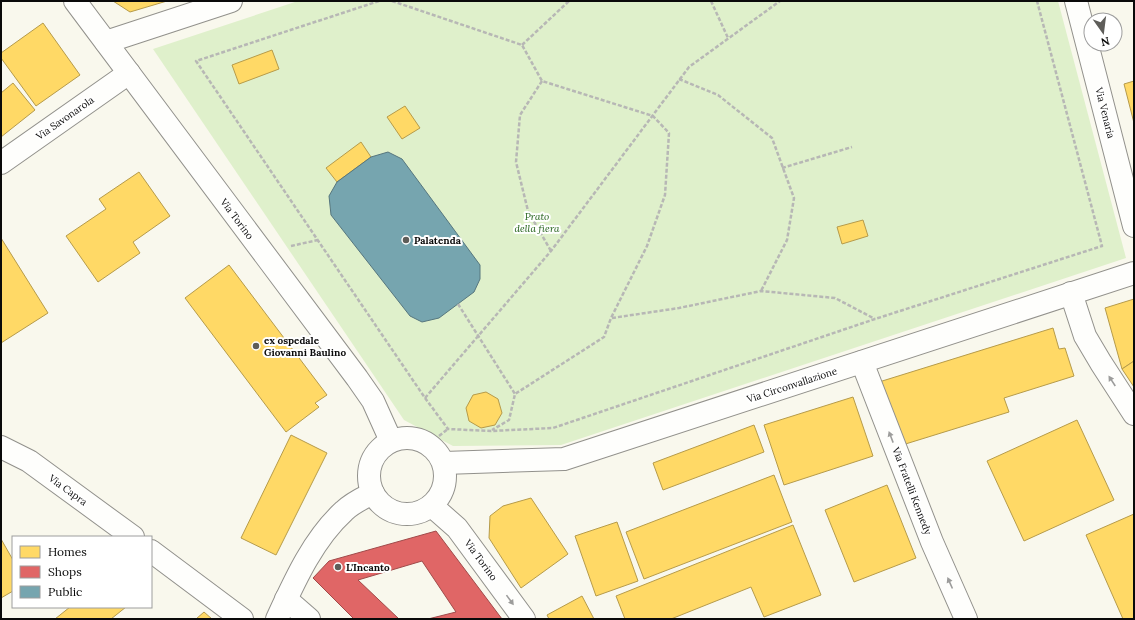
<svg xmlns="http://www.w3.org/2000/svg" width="1135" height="620" viewBox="0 0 1135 620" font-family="Lora,serif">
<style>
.green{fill:#dff0cb}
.homes{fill:#ffd966;stroke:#b69b4a}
.shops{fill:#e06666;stroke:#a04a4a}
.public{fill:#76a5af;stroke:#56767e}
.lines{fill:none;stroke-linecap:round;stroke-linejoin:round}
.minor-casing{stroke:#92918c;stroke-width:24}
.path{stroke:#b7b7b5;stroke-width:2.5;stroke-dasharray:4 2;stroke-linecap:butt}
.minor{stroke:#fefefc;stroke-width:22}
.oneway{fill:#9c9c9b}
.poi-dot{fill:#5e5d59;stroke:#fff;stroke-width:1.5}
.labels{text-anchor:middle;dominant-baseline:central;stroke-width:4;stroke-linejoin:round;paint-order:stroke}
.street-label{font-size:10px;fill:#0a0a0a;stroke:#fff}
.park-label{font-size:10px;font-style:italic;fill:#23621a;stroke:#fff}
.poi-label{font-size:10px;font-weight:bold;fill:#0a0a0a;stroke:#fff;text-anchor:start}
</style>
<rect width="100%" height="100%" fill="#f9f8ed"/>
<!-- green -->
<polygon class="green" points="298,1 1058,1 1126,258 561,445 453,446 404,420 153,49"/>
<!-- homes -->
<g class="homes">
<polygon points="113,1 167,1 130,12"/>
<polygon points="43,23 80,75 36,106 1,58 1,53"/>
<polygon points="272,50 279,69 239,84 232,65"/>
<polygon points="1134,81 1134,123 1124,84"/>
<polygon points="13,83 35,110 1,137 1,93"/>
<polygon points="405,106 420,128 402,139 387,117"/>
<polygon points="361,142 371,157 337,182 326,168"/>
<polygon points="139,172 170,216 133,242 140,253 98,282 66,236 106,209 99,199"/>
<polygon points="863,220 868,236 842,244 837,227"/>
<polygon points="1,238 48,313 1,343"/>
<polygon points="229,265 327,395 315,403 319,407 286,432 185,298"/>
<polygon points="1134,299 1134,361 1122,369 1105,308"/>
<polygon points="1053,328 1059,349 1065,348 1074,376 1004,398 1009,412 899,446 879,382"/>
<polygon points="1134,361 1134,387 1122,369"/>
<polygon points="486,392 498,399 502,413 495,425 481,428 469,421 466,408 473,395"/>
<polygon points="853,397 873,456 784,485 764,425"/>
<polygon points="1077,420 1114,500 1024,541 987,461"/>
<polygon points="754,425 764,452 663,490 653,463"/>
<polygon points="291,435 327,453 276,555 241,538"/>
<polygon points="774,475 792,522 644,579 626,532"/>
<polygon points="887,485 916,558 854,582 825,510"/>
<polygon points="531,498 568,554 521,588 489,538 490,516 503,506"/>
<polygon points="1134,514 1134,619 1123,619 1086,535"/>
<polygon points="617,522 638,581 596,596 575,536"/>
<polygon points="793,525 821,595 764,617 751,587 671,619 625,619 616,596"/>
<polygon points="1,539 13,560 13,591 1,598"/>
<polygon points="582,596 594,619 549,619 547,615"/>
<polygon points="70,607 126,607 111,619 55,619"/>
<polygon points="204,612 212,619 196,619"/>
</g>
<!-- shops -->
<polygon class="shops" points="436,531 502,619 428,619 456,612 422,561 358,580 399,619 354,619 313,578 329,561"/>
<!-- public -->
<polygon class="public" points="388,152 402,159 480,265 480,279 474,292 439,318 422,322 410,316 331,215 329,196 337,182 371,157"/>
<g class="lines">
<!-- minor casing -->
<g class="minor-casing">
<g id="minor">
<polyline points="75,1 357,378 373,401 391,441"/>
<polyline points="1076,1 1134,226"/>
<polyline points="106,42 231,1"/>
<polyline points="1,163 129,73"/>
<polyline points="1071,293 1085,336 1101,363 1134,414"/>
<polyline points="862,362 932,542 966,619"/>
<circle cx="407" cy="476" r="38"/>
<polyline points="1,447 29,461 133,537"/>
<polyline points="444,463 564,459 1134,273"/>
<polyline points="432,506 457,528 524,619"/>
<polyline points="151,551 242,619"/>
<polyline points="286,599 309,619"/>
<path d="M 277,619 C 294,582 313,539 344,511 C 352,503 363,498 373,493"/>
</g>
</g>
<!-- path -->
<g class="path">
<polyline points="379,1 196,61 425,398 448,429 491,431 553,428 875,319 1102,246 1037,1"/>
<polyline points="392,1 522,45 542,81 653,116 669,133 665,195 647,246 611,318 604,337 515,394 509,420 492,430"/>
<polyline points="711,1 728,38"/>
<polyline points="522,45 569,1"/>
<polyline points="679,79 718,95 772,138 794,198 787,240 761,291"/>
<polyline points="542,81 520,115 516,162 528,211 551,251"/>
<polyline points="782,168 852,147"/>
<polyline points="291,246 318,240"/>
<polyline points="458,304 515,394"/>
<polyline points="612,318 679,308 761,291 835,298 875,319"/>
<polyline points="425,398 551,251 689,67 780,1"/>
<polyline points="439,436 448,429"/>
</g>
<!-- minor -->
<use href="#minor" class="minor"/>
</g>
<!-- one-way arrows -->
<defs><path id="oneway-solid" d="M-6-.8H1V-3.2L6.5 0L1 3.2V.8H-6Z"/></defs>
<g class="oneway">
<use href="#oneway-solid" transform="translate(1112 381) rotate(-123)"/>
<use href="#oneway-solid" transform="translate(891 437) rotate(-111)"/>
<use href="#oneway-solid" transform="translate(950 583) rotate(-114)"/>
<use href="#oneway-solid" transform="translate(510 600) rotate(54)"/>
</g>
<!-- markers -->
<g class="poi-dot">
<circle cx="406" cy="240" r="4"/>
<circle cx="256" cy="346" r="4"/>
<circle cx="338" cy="567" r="4"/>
</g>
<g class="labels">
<!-- street labels -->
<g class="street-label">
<text transform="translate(1105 113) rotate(76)">Via Venaria</text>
<text transform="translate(65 118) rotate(-35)">Via Savonarola</text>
<text transform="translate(237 219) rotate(53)">Via Torino</text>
<text transform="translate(792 385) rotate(-18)">Via Circonvallazione</text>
<text transform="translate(68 490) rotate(36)">Via Capra</text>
<text transform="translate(912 491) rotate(69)">Via Fratelli Kennedy</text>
<text transform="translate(481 560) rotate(54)">Via Torino</text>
</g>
<!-- park labels -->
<g class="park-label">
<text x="537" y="216">Prato<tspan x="537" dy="12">della fiera</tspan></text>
</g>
<!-- poi labels -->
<g class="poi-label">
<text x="414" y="240">Palatenda</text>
<text x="264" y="340">ex ospedale<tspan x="264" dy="12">Giovanni Baulino</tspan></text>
<text x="346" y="567">L'Incanto</text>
</g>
</g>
<!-- border -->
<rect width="1135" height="620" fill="none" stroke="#0a0a0a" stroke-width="4"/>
<!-- legend -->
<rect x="12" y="536" width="140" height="72" fill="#ffffff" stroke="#9d9d9d"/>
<rect x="20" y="546" width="20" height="12" fill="#ffd966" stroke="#9d9d9d"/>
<text x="48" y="556" font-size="12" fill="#0a0a0a">Homes</text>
<rect x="20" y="566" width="20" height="12" fill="#e06666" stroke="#9d9d9d"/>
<text x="48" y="576" font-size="12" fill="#0a0a0a">Shops</text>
<rect x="20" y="586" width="20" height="12" fill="#76a5af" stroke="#9d9d9d"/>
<text x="48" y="596" font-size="12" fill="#0a0a0a">Public</text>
<!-- north arrow -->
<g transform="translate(1103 32) rotate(166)"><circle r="19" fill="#ffffff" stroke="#9d9d9d"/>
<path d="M0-3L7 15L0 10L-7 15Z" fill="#5e5d59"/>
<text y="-6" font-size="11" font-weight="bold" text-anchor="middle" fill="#0a0a0a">N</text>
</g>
</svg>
